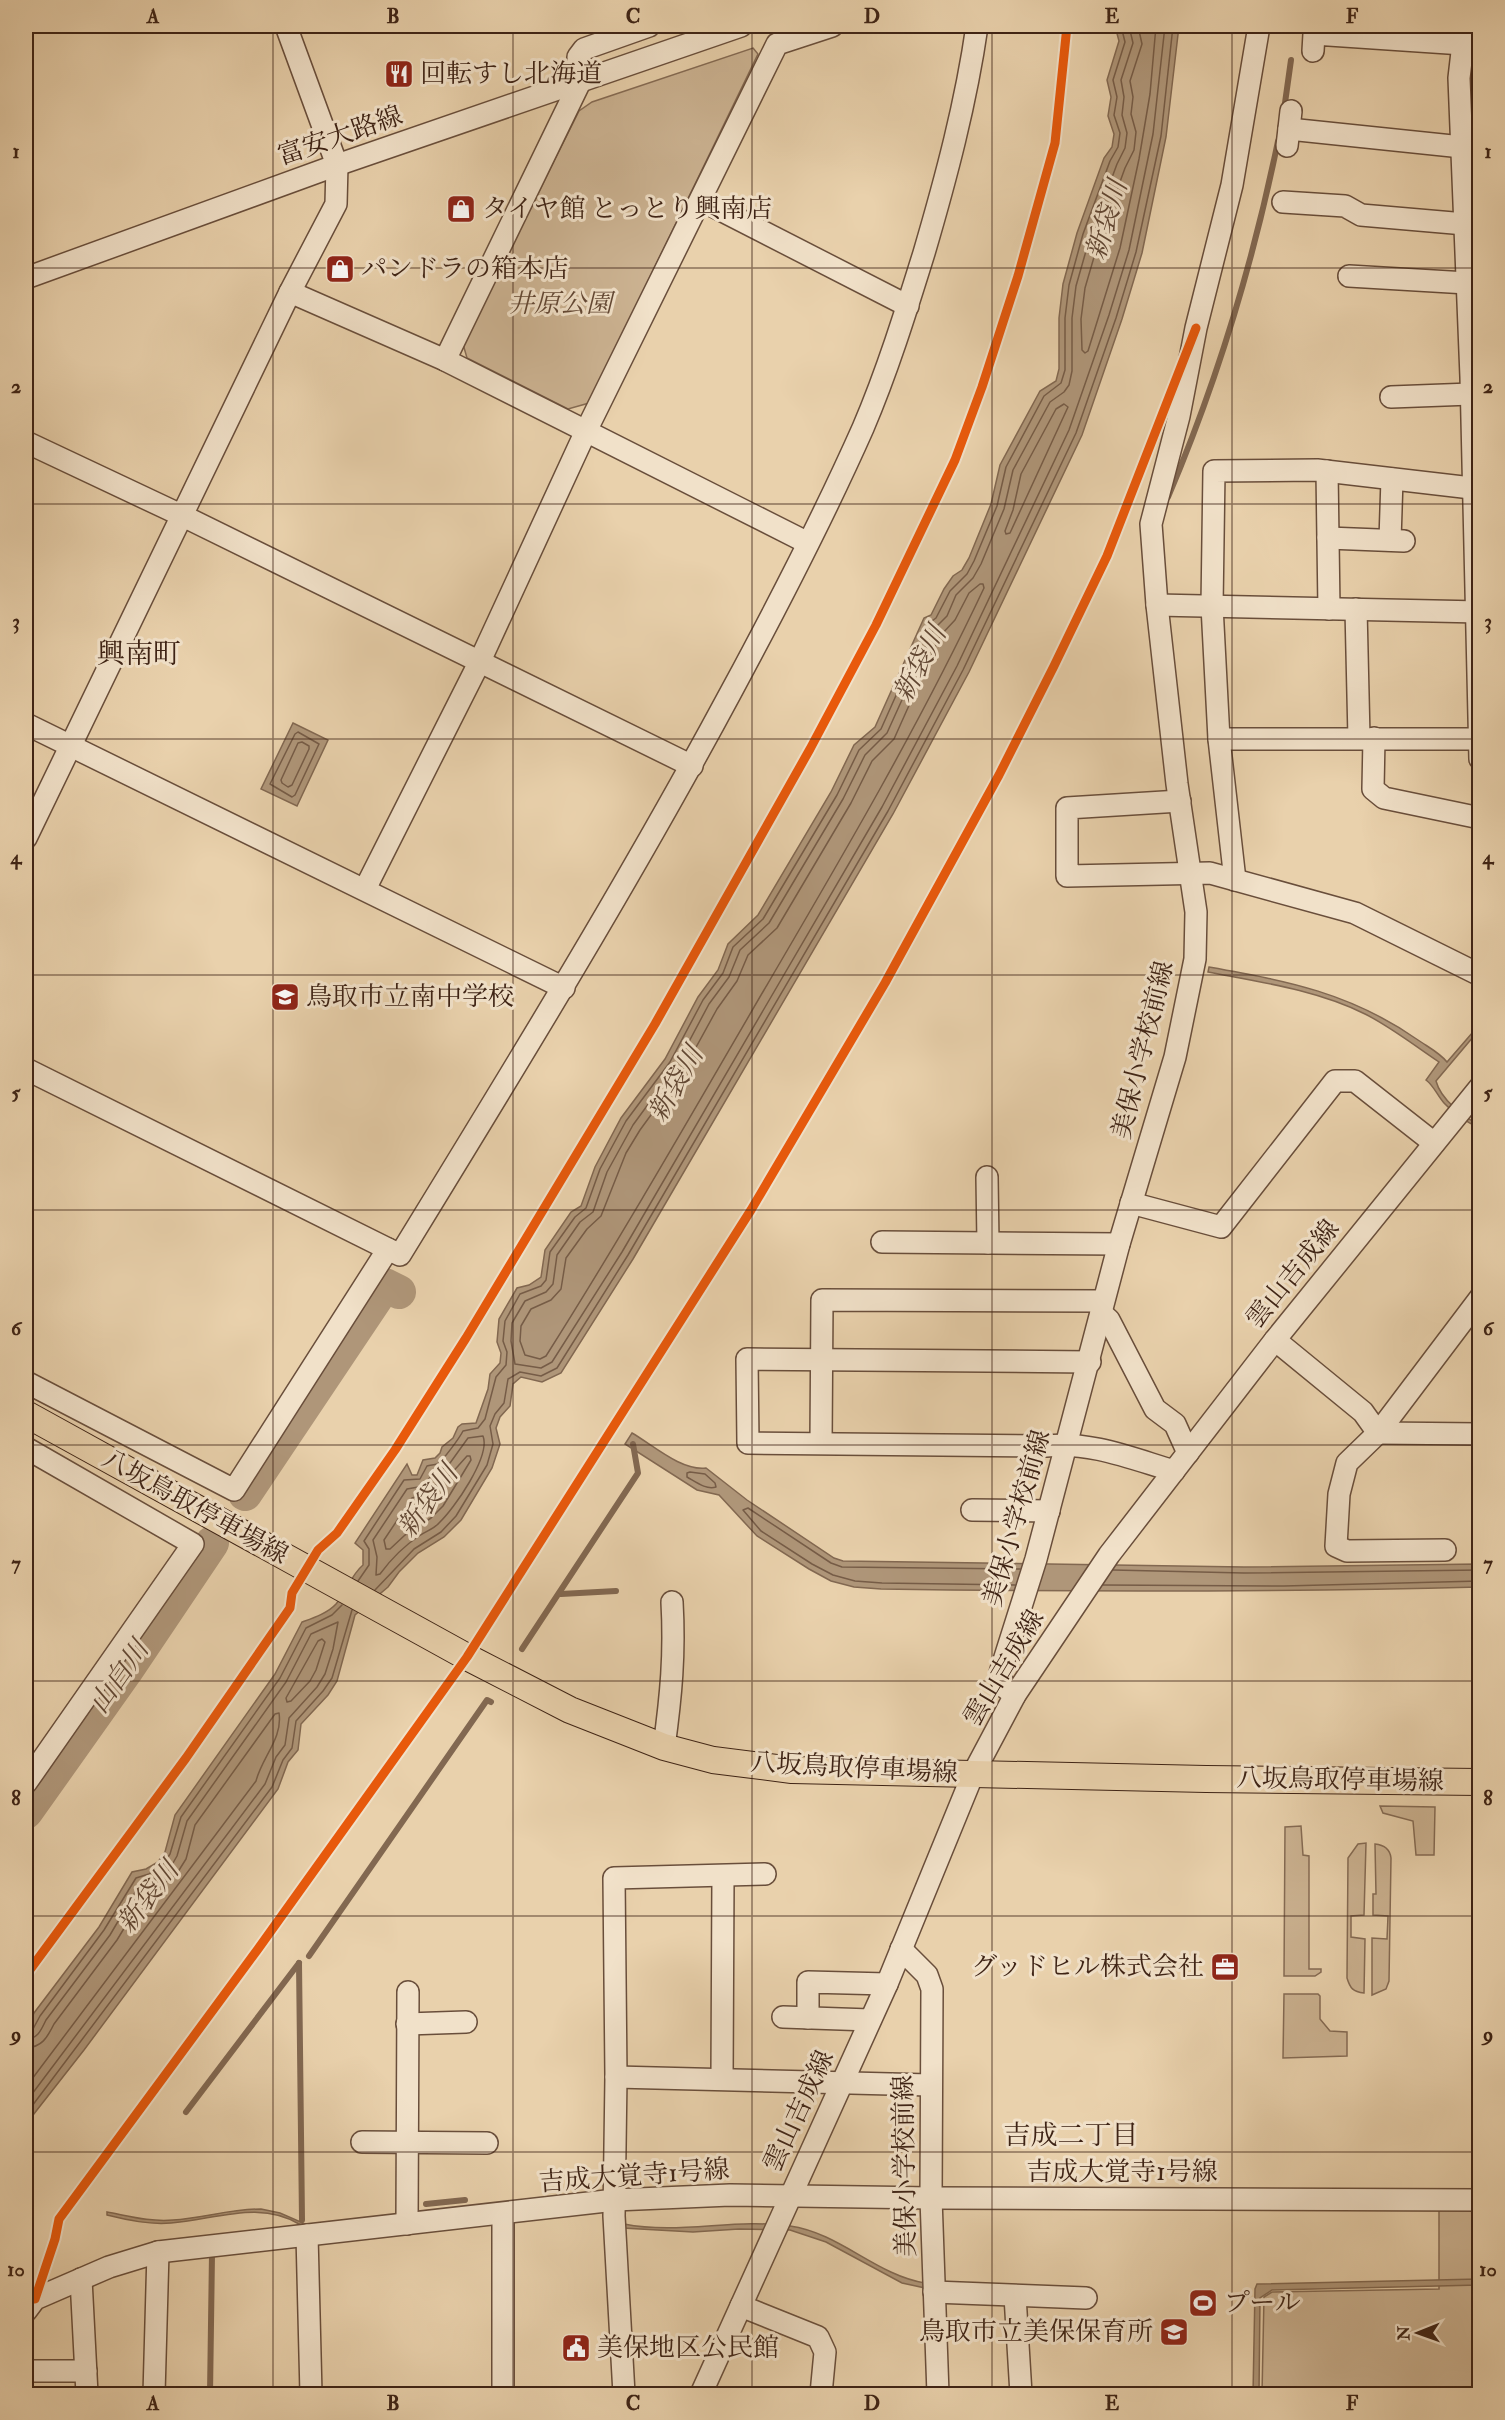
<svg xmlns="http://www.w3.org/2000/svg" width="1505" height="2420" viewBox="0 0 1505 2420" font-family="'IM FELL Double Pica','Noto Serif JP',serif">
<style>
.green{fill:#ccb392;stroke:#856b54;stroke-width:1.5}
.water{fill:#af9679;stroke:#826851;stroke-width:1.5}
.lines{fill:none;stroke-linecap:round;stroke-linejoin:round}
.shore{stroke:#765c47;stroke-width:1.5}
.stream{stroke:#826851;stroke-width:6}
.river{stroke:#af9679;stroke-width:34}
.minor-casing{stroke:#694e3b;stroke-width:24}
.major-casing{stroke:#3e2315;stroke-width:28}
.minor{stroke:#f1e1c9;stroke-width:21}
.major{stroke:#e9d1ac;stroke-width:26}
.cycleway-casing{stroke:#f1e1c9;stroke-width:13}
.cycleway{stroke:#e8590c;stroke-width:9}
.grid{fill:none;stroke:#3e2315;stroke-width:1.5;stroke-opacity:0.55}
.labels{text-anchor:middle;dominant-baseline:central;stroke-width:6;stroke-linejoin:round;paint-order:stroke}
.poi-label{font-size:26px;fill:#3e2315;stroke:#f1e1c9;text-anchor:start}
.street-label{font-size:26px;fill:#3e2315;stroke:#f1e1c9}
.park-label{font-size:26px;font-style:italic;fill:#624734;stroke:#f1e1c9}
.water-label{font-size:27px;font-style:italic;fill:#604633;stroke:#f1e1c9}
.neighbourhood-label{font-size:27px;fill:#3e2315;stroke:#f1e1c9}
.quarter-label{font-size:28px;fill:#3e2315;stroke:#f1e1c9}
.neatline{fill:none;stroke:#3e2315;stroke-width:2}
.grid-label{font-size:20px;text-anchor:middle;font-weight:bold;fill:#3e2315}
</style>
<rect width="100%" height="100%" fill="#e9d1ac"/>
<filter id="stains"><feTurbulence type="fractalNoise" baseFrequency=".00333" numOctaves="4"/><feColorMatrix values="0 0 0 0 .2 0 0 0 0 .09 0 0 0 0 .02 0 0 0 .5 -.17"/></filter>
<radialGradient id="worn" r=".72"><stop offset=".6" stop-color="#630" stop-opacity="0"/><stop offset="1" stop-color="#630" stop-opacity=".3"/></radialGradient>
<!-- green -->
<g class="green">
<polygon points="753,48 758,54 589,403 568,409 467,358 463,344 579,111 592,102"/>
<polygon points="1380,1806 1435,1807 1434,1855 1416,1855 1413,1821 1383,1813"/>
<polygon points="1301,1826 1303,1855 1309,1856 1309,1969 1321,1969 1321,1972 1315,1976 1284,1976 1285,1827"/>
<path d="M 1366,1843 L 1364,1915 L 1351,1916 L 1351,1937 L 1365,1939 L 1364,1993 C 1353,1992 1350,1988 1347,1978 L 1348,1858 L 1358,1844 Z"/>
<path d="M 1375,1844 C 1384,1845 1390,1849 1391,1858 L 1389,1981 L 1386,1989 L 1372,1995 L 1372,1938 L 1387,1939 L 1388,1916 L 1373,1915 L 1373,1894 L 1376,1894 Z"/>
<polygon points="1284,1994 1318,1994 1320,1996 1320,2019 1330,2031 1347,2032 1347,2056 1283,2058"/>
<polygon points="1439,2210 1479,2210 1479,2394 1262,2394 1264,2297 1272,2292 1439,2289"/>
</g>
<!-- water -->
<g class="water">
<path d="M 1115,26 L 1179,26 L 1166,137 L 1142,253 L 1122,319 L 1082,435 L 969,672 L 893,814 L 633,1259 L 561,1373 L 542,1382 L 521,1377 L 513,1384 L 510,1406 L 500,1417 L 496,1428 L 500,1444 L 492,1468 L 461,1520 L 444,1537 L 418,1553 L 399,1572 L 388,1587 L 355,1615 L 337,1681 L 328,1695 L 301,1724 L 298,1750 L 288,1762 L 278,1789 L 84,2050 L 26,2124 L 26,2031 L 34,2013 L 99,1927 L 132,1872 L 146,1869 L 158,1862 L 165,1852 L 175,1815 L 275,1674 L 302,1622 C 313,1618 328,1613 336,1604 C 346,1592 351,1575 363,1565 L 363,1550 L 355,1543 L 407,1464 L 412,1475 L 417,1475 L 423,1460 L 435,1458 L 440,1453 L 442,1447 L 453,1438 L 458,1427 L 462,1424 L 476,1423 L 488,1389 L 490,1374 L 500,1363 L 501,1353 L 497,1342 L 499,1319 L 517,1288 L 529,1285 L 541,1277 L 545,1250 L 571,1212 L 581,1206 L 595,1167 L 621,1118 L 665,1059 L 698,997 L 718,970 L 728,944 L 758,915 L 831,792 L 854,745 L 875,727 L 924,618 L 931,615 L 944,589 L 953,576 L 962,570 L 969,558 L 991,504 L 1000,465 L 1040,391 L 1056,381 L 1059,369 L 1059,318 L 1063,284 L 1077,233 L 1104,158 L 1112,147 L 1114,134 L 1108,116 L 1111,97 L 1107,80 L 1119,41 Z"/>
<polygon points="293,723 328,740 297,806 261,789"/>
<path d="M 1209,967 C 1288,981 1351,993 1418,1040 C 1428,1047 1440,1053 1447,1062 L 1479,1025 L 1479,1030 L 1436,1081 C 1441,1100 1463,1116 1479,1125 L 1479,1128 C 1467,1122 1453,1113 1444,1103 C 1437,1095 1434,1086 1426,1080 L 1439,1062 C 1415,1046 1391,1027 1365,1014 C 1317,990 1260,982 1208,972 Z"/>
<path d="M 632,1433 C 653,1445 681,1471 706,1468 L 747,1500 L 834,1558 L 843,1561 L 1244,1567 L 1479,1564 L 1479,1587 C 1280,1592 1081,1592 881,1589 L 854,1587 L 831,1581 L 809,1569 L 757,1536 L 719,1495 L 697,1490 L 625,1444 Z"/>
<path d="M 261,2209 L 280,2213 L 303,2223 L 301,2225 C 260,2199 214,2220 171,2223 C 149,2225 128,2220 107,2215 L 107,2212 C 129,2216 150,2222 173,2220 C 203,2218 231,2209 261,2209 Z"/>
<path d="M 624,2224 C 679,2235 735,2218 790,2226 C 840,2233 876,2275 925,2283 L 925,2288 L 902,2283 L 826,2242 L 790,2230 L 739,2229 L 693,2232 L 623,2228 Z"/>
<polygon points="1479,2279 1479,2285 1272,2290 1260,2298 1259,2394 1253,2394 1255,2289 1257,2284"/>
</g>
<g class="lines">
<!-- shore -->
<g class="shore">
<polyline points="1129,26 1133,43 1121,80 1124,97 1122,115 1127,133 1125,148 1117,164 1090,237 1076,286 1072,318 1072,371 1069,385 1064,392 1050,402 1013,470 1004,509 981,564 973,578 956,595 947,616 934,629 887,733 865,755 843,799 769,923 740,950 729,977 709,1004 676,1066 633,1125 607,1172 593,1212 580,1222 557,1255 553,1284 546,1292 525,1301 512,1323 511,1341 515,1364 541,1368 552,1362 622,1252 882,807 957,666 1069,430 1109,315 1129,250 1153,134 1165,26"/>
<polyline points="1138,26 1142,44 1130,81 1133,97 1131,114 1136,132 1134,150 1125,168 1099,240 1085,288 1081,319 1082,350 1085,353 1088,351 1120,248 1139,159 1150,94 1156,26"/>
<polygon points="1064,404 1068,407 1010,533 1006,534 1005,531 1013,510 1021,474 1056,409"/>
<path d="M 980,584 L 983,584 L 984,588 C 919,726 842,857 764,990 C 693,1112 622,1236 546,1356 L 540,1359 L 525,1355 L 520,1341 L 521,1326 L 531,1309 L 551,1300 L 561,1289 L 566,1258 L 587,1229 L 601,1216 L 626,1153 L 640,1130 L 683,1071 L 717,1009 L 737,981 L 748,955 L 777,928 L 851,803 L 872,761 L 894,739 L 940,636 L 955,620 L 969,593 Z"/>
<polygon points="298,732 319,744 295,795 292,797 270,784 295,734"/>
<polygon points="302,742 309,746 309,749 292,785 288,787 282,783 281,780 298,743"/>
<path d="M 483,1436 C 491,1456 454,1509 439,1523 C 434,1529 426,1531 419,1536 C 404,1546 391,1559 380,1574 L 376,1575 L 377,1557 L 373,1540 L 407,1489 L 424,1486 L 433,1473 L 442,1470 L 450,1463 L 468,1438 Z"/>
<polygon points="467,1456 470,1456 471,1460 443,1506 431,1518 405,1535 390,1549 386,1549 384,1540 412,1498 431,1492 439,1481 450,1475"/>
<path d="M 690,1472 L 705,1474 L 715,1483 L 716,1487 C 706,1490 696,1482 687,1477 L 687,1473 Z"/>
<polyline points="1113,1570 1244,1573 1480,1570"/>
<path d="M 358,1581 L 369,1565 L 369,1549 L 364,1541 L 404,1480 L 420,1479 L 427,1466 C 430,1465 434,1465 437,1464 C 443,1461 460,1437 463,1431 L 478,1428 L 485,1419 L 496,1377 L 506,1365 L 507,1352 L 503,1341 L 505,1321 L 520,1294 L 541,1286 L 546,1280 L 550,1252 L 575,1217 L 586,1208 L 600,1169 L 626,1121 L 670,1062 L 703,1000 L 723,973 L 733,947 L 763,919 L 837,795 L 859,750 L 881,729 L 928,624 L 936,618 L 950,591 L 967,574 L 974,561 L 997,506 L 1006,467 L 1044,396 L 1061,383 L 1065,370 L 1065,318 L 1069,285 L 1083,234 L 1110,161 L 1118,147 L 1120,133 L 1114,115 L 1117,97 L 1113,80 L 1125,42 L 1121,26"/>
<polyline points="1015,1585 882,1583 855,1581 833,1575 812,1564 761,1531 743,1510 748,1508 831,1563 842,1567 1020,1569"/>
<polyline points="1103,1585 1284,1586 1480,1581"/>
<polyline points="375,1590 414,1549 441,1532 456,1516 487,1465 493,1444 490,1426 495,1414 504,1403 508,1379 520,1372 541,1376 557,1368 628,1255 888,811 963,670 1076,433 1116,318 1136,252 1161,136 1173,26"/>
<polygon points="322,1639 325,1642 316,1670 310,1681 291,1701 287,1702 286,1698 318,1641"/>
<polyline points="26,2032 33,2029 40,2016 104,1930 136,1878 149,1874 163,1865 170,1854 181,1817 280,1678 306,1628 332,1615 342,1605"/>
<path d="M 26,2039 C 38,2039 41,2030 46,2020 L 110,1935 L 140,1884 L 152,1881 L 169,1870 L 177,1856 L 187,1821 L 286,1682 L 311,1634 L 338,1622 L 333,1649 L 325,1674 L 317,1687 L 289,1718 L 285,1745 L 276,1757 L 265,1784 L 26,2102"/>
<path d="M 26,2048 C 42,2047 47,2038 54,2024 L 117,1940 L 146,1892 L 158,1888 L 176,1875 L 186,1859 L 195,1825 L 275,1714 L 279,1713 C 283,1738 262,1757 256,1781 L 26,2087"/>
<polyline points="26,2114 272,1787 283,1760 292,1748 296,1721 323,1691 332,1678 352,1610"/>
</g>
<!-- stream -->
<g class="stream">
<polyline points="1284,110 1291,60"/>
<path d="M 1168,497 C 1217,382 1253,263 1278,141"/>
<polyline points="561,1594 616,1591"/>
<polyline points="522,1649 638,1473 633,1444"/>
<polyline points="309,1956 487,1700 491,1702"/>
<polyline points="299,1963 302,2220"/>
<polyline points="186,2112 299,1963"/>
<polyline points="426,2204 465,2200"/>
<polyline points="210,2394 212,2254"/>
</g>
<!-- river -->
<g class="river">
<polyline points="245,1494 385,1285 399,1292"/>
<polyline points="26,1812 126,1671 212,1543"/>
</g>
<!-- minor casing -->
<g class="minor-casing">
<g id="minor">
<polyline points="1465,26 1459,78 1471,377 1480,759"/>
<polyline points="1313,51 1314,34 1463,44"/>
<polyline points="1289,129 1462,147"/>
<polyline points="1287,146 1291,111"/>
<polyline points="701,200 908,306"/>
<polyline points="1283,202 1345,206 1361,215 1465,224"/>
<polyline points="1349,276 1467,283"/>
<polyline points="26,278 337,165 741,26"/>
<polyline points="290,292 445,360 808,543"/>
<polyline points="445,360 580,82 578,57 584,49 649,26"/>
<polyline points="1391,397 1471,394"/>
<polyline points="26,442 183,516 692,766"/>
<polyline points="1327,471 1329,609"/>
<polyline points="1328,538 1404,541"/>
<polyline points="1390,540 1392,479"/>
<polyline points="1157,605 1480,612"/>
<polyline points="1356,609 1359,738"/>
<polyline points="26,724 564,988"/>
<polyline points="1374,738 1373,789 1384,798 1480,818"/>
<polyline points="1219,739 1480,739"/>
<polyline points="1180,801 1067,808 1067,876 1210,873 1355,913 1480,975"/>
<polyline points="26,838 290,292 336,204 337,165 286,26"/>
<polyline points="1235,880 1219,739 1212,606 1214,471 1317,470 1480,489"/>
<polyline points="365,889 479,663 586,431 777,44 832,26"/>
<path d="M 26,1069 L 400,1255 C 514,1069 628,884 731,692 C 778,605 823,518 863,428 C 887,372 906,311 924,253 C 946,178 966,103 977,26"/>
<polyline points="987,1177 988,1243"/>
<polyline points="1131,1203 1221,1227 1335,1081 1355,1081 1434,1143"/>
<polyline points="882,1242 1119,1244"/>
<polyline points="1101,1313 1109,1320 1155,1409 1175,1424 1188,1453"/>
<polyline points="1275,1340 1363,1412 1378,1433 1480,1434"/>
<path d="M 1090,1362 L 747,1359 L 748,1443 L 1046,1446 C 1090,1441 1133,1459 1174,1471"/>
<polyline points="26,1382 234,1490 388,1249"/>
<polyline points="821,1443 822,1300 1103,1301"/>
<polyline points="26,1448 193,1544 26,1783"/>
<polyline points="972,1510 1049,1511"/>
<polyline points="1445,1550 1347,1551 1336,1546 1339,1494 1347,1463 1378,1433 1480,1298"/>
<polyline points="1015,1695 1003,1686 1000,1673 1036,1559 1119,1244 1175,1057 1195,959 1196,912 1177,784 1157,605 1151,524 1179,416 1196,328 1232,185 1259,26"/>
<path d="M 664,1747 C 671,1696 675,1654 672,1602"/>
<polyline points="901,1949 927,1975 932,1989 931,2198 938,2394"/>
<polyline points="783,2017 870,2020"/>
<polyline points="808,2018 808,1982 887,1984"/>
<polyline points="407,2024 466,2022"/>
<polyline points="616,2077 930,2085"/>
<polyline points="722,2079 723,1876"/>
<polyline points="362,2142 487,2143"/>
<polyline points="407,2224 408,1992"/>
<polyline points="307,2235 311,2394"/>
<polyline points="81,2279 87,2394"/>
<polyline points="934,2292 1086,2298"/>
<polyline points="1015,2296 1021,2394"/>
<polyline points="741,2306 818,2337 825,2352 821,2394"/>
<polyline points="26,2311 35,2299 109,2267 158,2252 615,2200 730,2195 931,2198 1480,2200"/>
<polyline points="26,2371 86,2371"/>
<polyline points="154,2394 158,2252"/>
<polyline points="503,2394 503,2214"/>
<polyline points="624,2394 614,2216 616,2077 614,1878 765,1874"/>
<polyline points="701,2394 887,1984 973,1774 1015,1695 1109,1555 1275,1340 1480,1087"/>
</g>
</g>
<!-- major casing -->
<g class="major-casing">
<polyline id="major" points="26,1414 467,1657 570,1710 664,1747 713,1760 792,1770 1206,1779 1480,1782"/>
</g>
<!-- minor -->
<use href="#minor" class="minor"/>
<!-- major -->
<use href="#major" class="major"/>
<!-- cycleway casing -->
<g class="cycleway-casing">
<g id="cycleway">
<polyline points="26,1975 186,1758 290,1608 292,1593 318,1550 337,1533 395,1450 466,1338 655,1024 810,749 876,625 955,460 982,387 1018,276 1055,143 1067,26"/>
<polyline points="35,2299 55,2239 59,2219 258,1949 467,1657 751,1210 885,983 999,775 1054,666 1107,556 1196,328"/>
</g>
</g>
<!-- cycleway -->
<use href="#cycleway" class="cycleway"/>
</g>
<!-- grid -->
<path class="grid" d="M 273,26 L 273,2394M 513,26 L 513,2394M 752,26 L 752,2394M 992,26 L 992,2394M 1232,26 L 1232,2394M 26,268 L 1480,268M 26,504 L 1480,504M 26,739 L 1480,739M 26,975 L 1480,975M 26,1210 L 1480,1210M 26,1445 L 1480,1445M 26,1681 L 1480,1681M 26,1916 L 1480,1916M 26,2152 L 1480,2152"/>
<!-- icons -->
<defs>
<g id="restaurant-square" transform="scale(1.5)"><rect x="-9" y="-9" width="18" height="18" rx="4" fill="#8f2418" stroke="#f1e1c9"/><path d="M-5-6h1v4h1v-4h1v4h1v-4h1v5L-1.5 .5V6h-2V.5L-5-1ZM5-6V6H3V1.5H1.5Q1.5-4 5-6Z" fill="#fff"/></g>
<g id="shop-square" transform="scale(1.5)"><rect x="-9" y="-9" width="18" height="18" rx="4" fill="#8f2418" stroke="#f1e1c9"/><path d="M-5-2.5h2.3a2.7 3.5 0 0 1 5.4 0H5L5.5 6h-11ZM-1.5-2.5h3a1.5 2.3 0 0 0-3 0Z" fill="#fff"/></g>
<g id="school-square" transform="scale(1.5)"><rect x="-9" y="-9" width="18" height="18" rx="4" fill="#8f2418" stroke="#f1e1c9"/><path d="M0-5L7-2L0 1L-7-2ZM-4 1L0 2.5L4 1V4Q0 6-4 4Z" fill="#fff"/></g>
<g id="office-square" transform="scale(1.5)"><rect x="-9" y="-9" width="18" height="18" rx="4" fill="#8f2418" stroke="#f1e1c9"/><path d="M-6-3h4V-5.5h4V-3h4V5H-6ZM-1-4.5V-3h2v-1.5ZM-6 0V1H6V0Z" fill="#fff"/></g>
<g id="stadium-square" transform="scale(1.5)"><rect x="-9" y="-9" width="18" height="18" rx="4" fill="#8f2418" stroke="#f1e1c9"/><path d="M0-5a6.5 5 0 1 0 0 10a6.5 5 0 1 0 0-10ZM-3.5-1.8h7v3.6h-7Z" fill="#fff"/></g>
<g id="civic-square" transform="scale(1.5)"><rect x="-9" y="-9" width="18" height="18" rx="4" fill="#8f2418" stroke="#f1e1c9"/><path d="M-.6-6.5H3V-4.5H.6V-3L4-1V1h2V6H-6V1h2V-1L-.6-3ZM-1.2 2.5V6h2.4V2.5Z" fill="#fff"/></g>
</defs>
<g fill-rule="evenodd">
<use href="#restaurant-square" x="399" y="74"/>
<use href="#shop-square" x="461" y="209"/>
<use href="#shop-square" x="340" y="269"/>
<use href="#school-square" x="285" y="997"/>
<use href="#office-square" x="1225" y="1967"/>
<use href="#stadium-square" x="1203" y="2303"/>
<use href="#school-square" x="1174" y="2332"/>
<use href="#civic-square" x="576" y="2348"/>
</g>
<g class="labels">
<!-- poi labels -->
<g class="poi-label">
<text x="420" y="74">回転すし北海道</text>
<text x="482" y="209">タイヤ館 とっとり興南店</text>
<text x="361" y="269">パンドラの箱本店</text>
<text x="306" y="997">鳥取市立南中学校</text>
<text x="1204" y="1967" text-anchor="end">グッドヒル株式会社</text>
<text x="1224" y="2303">プール</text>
<text x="1153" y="2332" text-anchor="end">鳥取市立美保保育所</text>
<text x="597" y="2348">美保地区公民館</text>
</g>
<!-- street labels -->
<g class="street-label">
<text transform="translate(340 136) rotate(-19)">富安大路線</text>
<text transform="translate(1143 1050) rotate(-76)">美保小学校前線</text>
<text transform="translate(1293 1274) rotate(-51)">雲山吉成線</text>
<text transform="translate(195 1507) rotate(29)">八坂鳥取停車場線</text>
<text transform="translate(1017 1518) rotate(-74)">美保小学校前線</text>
<text transform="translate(1004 1668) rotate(-59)">雲山吉成線</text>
<text transform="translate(854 1768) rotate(3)">八坂鳥取停車場線</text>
<text transform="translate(1340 1780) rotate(1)">八坂鳥取停車場線</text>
<text transform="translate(799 2111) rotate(-65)">雲山吉成線</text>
<text transform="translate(905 2166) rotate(-91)">美保小学校前線</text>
<text x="1122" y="2172">吉成大覚寺1号線</text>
<text transform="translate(634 2176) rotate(-4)">吉成大覚寺1号線</text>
</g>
<!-- park labels -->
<g class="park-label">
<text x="560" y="304">井原公園</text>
</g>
<!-- water labels -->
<g class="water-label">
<text transform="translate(1107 220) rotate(-73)">新袋川</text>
<text transform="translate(920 664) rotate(-62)">新袋川</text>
<text transform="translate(676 1084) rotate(-60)">新袋川</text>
<text transform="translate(428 1501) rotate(-54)">新袋川</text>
<text transform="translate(119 1677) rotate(-55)">山白川</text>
<text transform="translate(148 1897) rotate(-52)">新袋川</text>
</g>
<!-- neighbourhood labels -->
<g class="neighbourhood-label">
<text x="1071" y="2135">吉成二丁目</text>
</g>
<!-- quarter labels -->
<g class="quarter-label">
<text x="139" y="654">興南町</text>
</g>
</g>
<!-- margin -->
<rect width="1505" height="2420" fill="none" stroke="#e9d1ac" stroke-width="66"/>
<!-- north arrow -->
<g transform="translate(1418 2333) rotate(269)" stroke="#f1e1c9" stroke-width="4.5" paint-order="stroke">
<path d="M0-4.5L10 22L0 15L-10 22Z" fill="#3e2315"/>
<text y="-9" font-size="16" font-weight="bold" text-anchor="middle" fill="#3e2315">N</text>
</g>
<rect x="33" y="33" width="1439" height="2354" class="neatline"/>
<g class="grid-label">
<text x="153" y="23">A</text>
<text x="393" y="23">B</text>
<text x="633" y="23">C</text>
<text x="872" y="23">D</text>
<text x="1112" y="23">E</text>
<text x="1352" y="23">F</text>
<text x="16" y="158">1</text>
<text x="1488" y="158">1</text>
<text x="16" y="393">2</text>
<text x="1488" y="393">2</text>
<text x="16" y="628">3</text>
<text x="1488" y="628">3</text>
<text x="16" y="864">4</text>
<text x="1488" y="864">4</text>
<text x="16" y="1099">5</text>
<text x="1488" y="1099">5</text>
<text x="16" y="1335">6</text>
<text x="1488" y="1335">6</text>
<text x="16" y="1570">7</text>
<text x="1488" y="1570">7</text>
<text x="16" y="1805">8</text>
<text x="1488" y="1805">8</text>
<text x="16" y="2041">9</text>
<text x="1488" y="2041">9</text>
<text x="16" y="2276">10</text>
<text x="1488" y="2276">10</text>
<text x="153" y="2410">A</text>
<text x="393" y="2410">B</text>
<text x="633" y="2410">C</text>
<text x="872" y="2410">D</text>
<text x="1112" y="2410">E</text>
<text x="1352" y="2410">F</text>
</g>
<rect width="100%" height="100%" filter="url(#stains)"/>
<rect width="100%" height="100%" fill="url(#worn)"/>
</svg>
